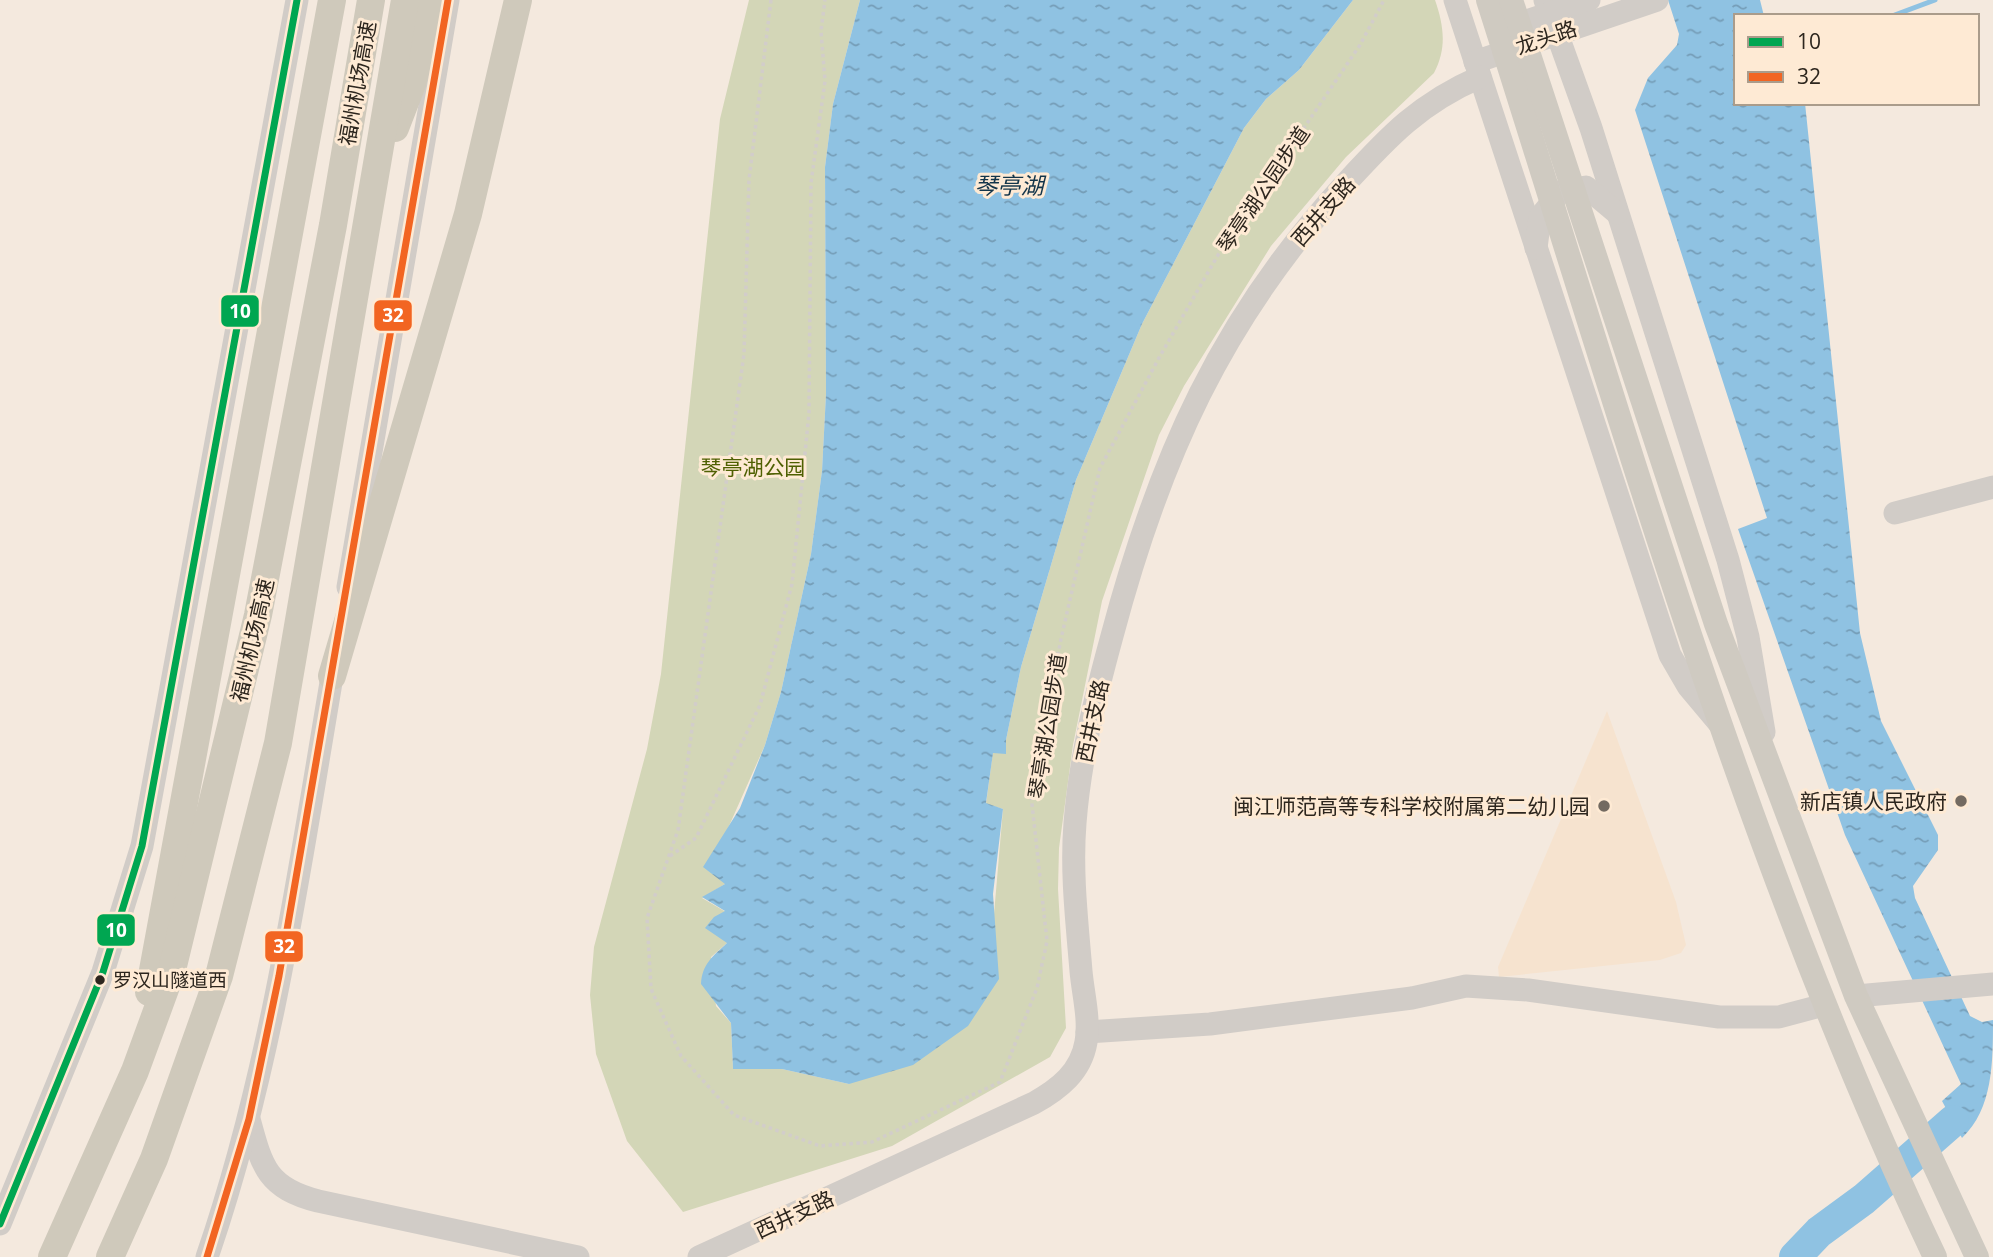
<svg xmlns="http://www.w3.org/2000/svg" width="1993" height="1257" viewBox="0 0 1993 1257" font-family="'Open Sans','Noto Sans SC',sans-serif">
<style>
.built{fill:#f6e3cf}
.green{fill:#d3d6b7}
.water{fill:url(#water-ripples)}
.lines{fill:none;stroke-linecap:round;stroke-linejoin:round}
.stream{stroke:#8fc2e2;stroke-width:5}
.river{stroke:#8fc2e2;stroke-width:32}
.path{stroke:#d2cdca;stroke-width:3.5;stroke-dasharray:3.5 3.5;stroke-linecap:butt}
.secondary{stroke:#d1ccc7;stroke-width:23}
.primary{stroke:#cfcac1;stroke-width:24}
.highway{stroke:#cfc9bb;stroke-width:28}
.bus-1-casing{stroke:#feead4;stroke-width:12}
.bus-2-casing{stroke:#feead4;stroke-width:12}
.bus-1{stroke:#00a651;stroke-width:7}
.bus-2{stroke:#f26522;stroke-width:7}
.poi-dot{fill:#736a61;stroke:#feead4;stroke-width:2.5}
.bus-dot{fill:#2d261e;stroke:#feead4;stroke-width:2.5}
.labels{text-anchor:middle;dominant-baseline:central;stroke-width:6;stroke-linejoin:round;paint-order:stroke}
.bus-label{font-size:19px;fill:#2d261e;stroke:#feead4;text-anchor:start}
.street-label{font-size:21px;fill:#2d261e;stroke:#feead4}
.park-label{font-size:21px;fill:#4f6002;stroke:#feead4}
.poi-label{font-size:21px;fill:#2d261e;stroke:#feead4;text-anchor:end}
.water-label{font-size:23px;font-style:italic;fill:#13354a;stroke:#feead4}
.line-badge{stroke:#feead4;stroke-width:2.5}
.badge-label{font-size:19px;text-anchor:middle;font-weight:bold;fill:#fff}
</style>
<defs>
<pattern id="water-ripples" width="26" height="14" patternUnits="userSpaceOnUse" patternTransform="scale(1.75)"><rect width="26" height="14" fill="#8fc2e2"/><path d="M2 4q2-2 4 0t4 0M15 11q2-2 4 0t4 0" fill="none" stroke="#759db7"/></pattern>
</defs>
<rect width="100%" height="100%" fill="#f4e9de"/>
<!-- built -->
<polygon class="built" points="1607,711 1676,902 1686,945 1681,953 1660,960 1499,977 1498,967"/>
<!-- green -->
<path class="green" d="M 749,0 L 860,0 L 833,104 L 825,167 L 826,394 L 822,471 L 811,554 L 781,692 L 765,745 L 725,835 L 725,884 L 702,898 L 726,912 L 727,943 L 711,957 L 716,1006 L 731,1023 L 733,1069 L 782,1069 L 849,1084 L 993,926 L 1003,809 L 986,804 L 993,752 L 1006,753 L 1006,740 L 1021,667 L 1076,480 L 1142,324 L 1244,128 L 1266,99 L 1299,70 L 1353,0 L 1435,0 C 1444,26 1447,48 1434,73 L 1346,157 L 1271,246 L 1184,386 L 1159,435 L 1102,601 L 1073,745 L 1059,848 L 1058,889 L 1066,1028 L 1050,1057 L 892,1146 L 683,1212 L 627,1141 L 596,1054 L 590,995 L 594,947 L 647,749 L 661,674 L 720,119 Z"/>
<!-- water -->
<g class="water">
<path d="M 860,0 L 1353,0 L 1299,70 L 1266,99 L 1244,128 L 1142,324 L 1076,480 L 1021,667 L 1006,740 L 1006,754 L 993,753 L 986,803 L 1003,809 L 993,894 L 999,979 L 968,1026 L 913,1065 L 849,1084 L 782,1069 L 733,1069 L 731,1023 L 701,984 C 702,964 713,956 727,943 L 705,928 L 714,917 L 725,911 L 702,897 L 725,884 L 703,867 L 740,808 L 765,745 L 781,692 L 811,554 L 822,471 L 826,394 L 825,167 L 833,104 Z"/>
<path d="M 1668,0 L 1760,0 L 1764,16 L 1736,16 L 1736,103 L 1805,103 L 1860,633 L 1881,721 L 1938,835 L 1938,850 L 1913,886 L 1915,898 L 1970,1016 L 1982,1022 L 1993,1020 C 1993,1062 1993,1109 1962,1138 L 1942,1101 L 1961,1084 L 1845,835 L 1738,529 L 1767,518 L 1635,110 L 1648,78 L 1677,45 L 1679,34 Z"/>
</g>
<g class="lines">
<!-- stream -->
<polyline class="stream" points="1892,16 1935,0"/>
<!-- river -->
<polyline class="river" points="1795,1257 1819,1232 1864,1199 1953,1121"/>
<!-- path -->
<g class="path">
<polyline points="771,0 749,180 744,354 678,830 647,918 651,989 681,1056 734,1115 820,1146 872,1142 1000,1082 1037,988 1047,941 1031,795 1061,639 1100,468 1160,356 1218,255 1360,45 1384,0"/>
<polyline points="670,856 696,838 760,705 792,584 809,413 811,183 825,81 821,31 825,0"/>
</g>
<!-- secondary -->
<g class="secondary">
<polyline points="1455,0 1670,655 1688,686 1719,723"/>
<polyline points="1545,0 1591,128 1728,560 1748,637 1764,732"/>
<polyline points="1503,29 1589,0"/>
<polyline points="1475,62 1657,0"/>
<polyline points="1536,248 1540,217 1561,191 1586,187 1617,213"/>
<polyline points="1895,513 1993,487"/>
<polyline points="348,587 448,0"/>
<polyline points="1856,996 1993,984"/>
<polyline points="1087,1032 1210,1024 1412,998 1466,986 1528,990 1719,1017 1779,1017 1824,1005"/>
<path d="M 249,1119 C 262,1167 267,1188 318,1201 L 578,1257"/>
<polyline points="0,1224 103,972 142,846 297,0"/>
<path d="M 207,1257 C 273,1066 301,857 335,659"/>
<path d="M 699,1257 L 1034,1103 C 1059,1089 1081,1072 1086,1042 C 1090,1019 1083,994 1081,971 C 1077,922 1071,872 1075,823 C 1080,759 1095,698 1112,636 C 1159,459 1221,319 1346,183 C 1389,136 1420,103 1480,77"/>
</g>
<!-- primary -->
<g class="primary">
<path d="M 1488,0 C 1623,423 1744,855 1935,1257"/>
<polyline points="1511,0 1716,624 1856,996 1977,1257"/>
</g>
<!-- highway -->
<g class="highway">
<polyline points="395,128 412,84 433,0"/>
<polyline points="332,676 468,214 518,0"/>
<polyline points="149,992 332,0"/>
<polyline points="52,1257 135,1071 172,970 258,615 333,225 371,0"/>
<polyline points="110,1257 154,1159 219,976 278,743 405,0"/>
</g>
<!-- bus-1 casing -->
<g class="bus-1-casing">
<polyline id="bus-1" points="0,1224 103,972 142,846 297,0"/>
</g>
<!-- bus-2 casing -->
<g class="bus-2-casing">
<polyline id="bus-2" points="207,1257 249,1119 279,976 448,0"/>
</g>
<!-- bus-1 -->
<use href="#bus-1" class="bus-1"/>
<!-- bus-2 -->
<use href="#bus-2" class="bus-2"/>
</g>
<!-- markers -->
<g class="poi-dot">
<circle cx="1961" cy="801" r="7"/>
<circle cx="1604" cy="806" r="7"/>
</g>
<circle class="bus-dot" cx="100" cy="980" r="6"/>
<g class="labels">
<!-- bus labels -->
<g class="bus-label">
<text x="113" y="980">罗汉山隧道西</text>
</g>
<!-- street labels -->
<g class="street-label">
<text transform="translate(1546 37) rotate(-19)">龙头路</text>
<text transform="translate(357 83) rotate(-80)">福州机场高速</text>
<text transform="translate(1263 189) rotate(-56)">琴亭湖公园步道</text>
<text transform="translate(1323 211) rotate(-49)">西井支路</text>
<text transform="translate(252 640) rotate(-77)">福州机场高速</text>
<text transform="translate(1092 721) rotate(-78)">西井支路</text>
<text transform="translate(1047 726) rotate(-81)">琴亭湖公园步道</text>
<text transform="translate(794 1214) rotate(-25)">西井支路</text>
</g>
<!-- park labels -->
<g class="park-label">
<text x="753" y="467">琴亭湖公园</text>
</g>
<!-- poi labels -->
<g class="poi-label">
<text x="1947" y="801">新店镇人民政府</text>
<text x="1590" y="806">闽江师范高等专科学校附属第二幼儿园</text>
</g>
<!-- water labels -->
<g class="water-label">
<text x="1009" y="185">琴亭湖</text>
</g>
</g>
<g class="line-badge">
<rect x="220" y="294" width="40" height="34" rx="7" fill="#00a651"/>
<rect x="373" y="299" width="40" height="33" rx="7" fill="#f26522"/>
<rect x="96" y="913" width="40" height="34" rx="7" fill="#00a651"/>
<rect x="264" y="930" width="40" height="33" rx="7" fill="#f26522"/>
</g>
<g class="badge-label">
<text x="240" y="318">10</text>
<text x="393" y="322">32</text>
<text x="116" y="937">10</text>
<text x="284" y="953">32</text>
</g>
<!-- legend -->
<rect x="1734" y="14" width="245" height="91" fill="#feead4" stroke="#aa9c8b" stroke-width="2"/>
<rect x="1748" y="37" width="35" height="10" fill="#00a651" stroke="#aa9c8b" stroke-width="2"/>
<text x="1797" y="49" font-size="21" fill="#2d261e">10</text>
<rect x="1748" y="72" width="35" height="10" fill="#f26522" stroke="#aa9c8b" stroke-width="2"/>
<text x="1797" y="84" font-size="21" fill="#2d261e">32</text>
</svg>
